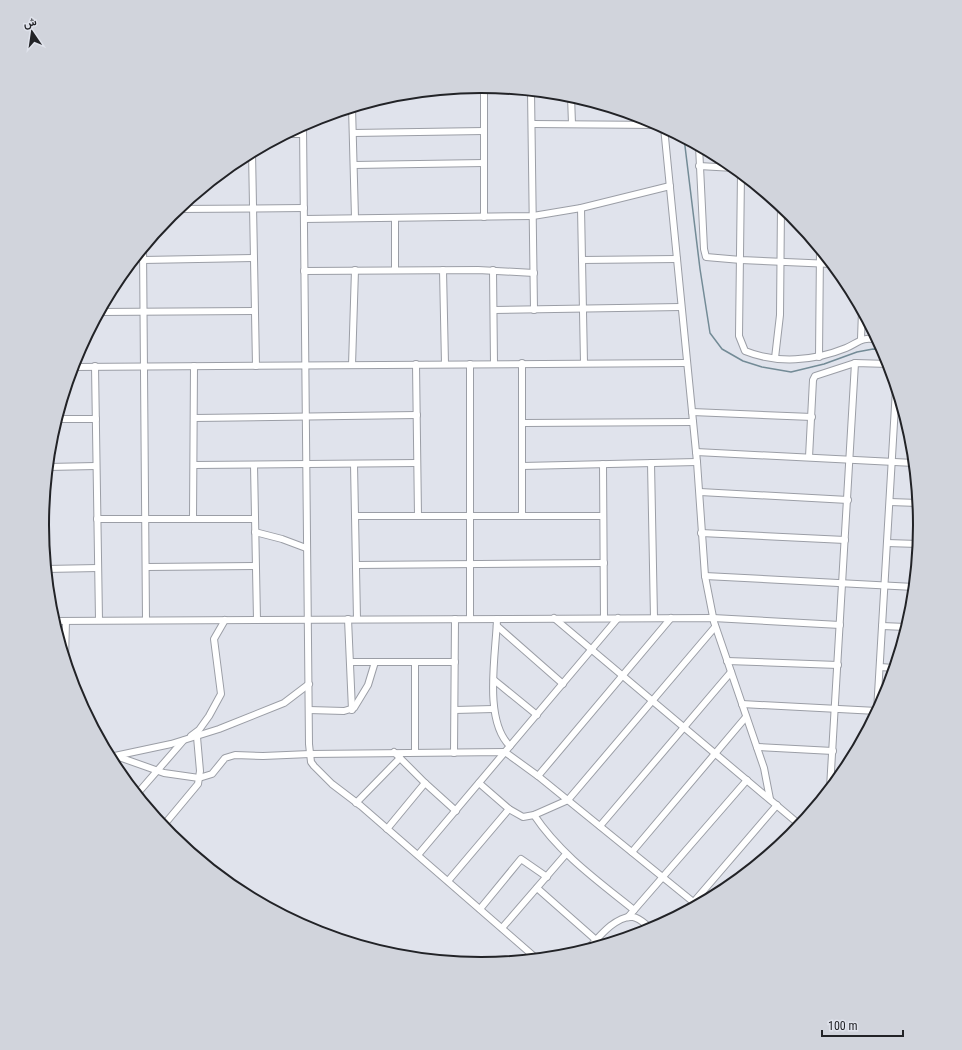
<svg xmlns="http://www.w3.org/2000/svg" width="962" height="1050" viewBox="0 0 962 1050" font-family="'Roboto Condensed',Vazirmatn,sans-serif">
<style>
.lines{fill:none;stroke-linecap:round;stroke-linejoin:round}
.stream{stroke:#738b96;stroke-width:1.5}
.minor-casing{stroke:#9b9ea6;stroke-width:8}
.minor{stroke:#fff;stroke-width:6}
.rim{fill:none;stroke:#222327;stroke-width:2}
</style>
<rect width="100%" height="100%" fill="#e0e3ec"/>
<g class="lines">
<!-- stream -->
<polyline class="stream" points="684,138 700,269 710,333 722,349 743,361 762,367 791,372 824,364 857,352 873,349 883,350"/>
<!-- minor casing -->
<g class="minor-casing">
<g id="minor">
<polyline points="531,91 534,310"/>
<polyline points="571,96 572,124"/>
<polyline points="352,107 355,218"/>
<polyline points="532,124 660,125"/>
<polyline points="303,125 309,744 311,762 314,766 332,784 361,806 537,959"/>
<polyline points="664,127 697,462 705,576 714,622 764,768 770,799"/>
<polyline points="353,133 484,131"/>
<polyline points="285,134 303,134"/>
<polyline points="699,146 704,249 706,257 741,260 832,264"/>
<polyline points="252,152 256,366"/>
<polyline points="354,165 484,163"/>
<polyline points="699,166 734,168"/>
<path d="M 741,173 L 739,336 L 745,351 C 777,364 814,361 846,348 C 858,343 862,336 877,340"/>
<polyline points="581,208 584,363"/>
<polyline points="177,209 304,208"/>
<polyline points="484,217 484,86"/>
<polyline points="304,219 533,216 581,208 670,186"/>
<polyline points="143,248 146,620"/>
<polyline points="143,260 253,258"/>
<polyline points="582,260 677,259"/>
<polyline points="395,270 395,218"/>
<polyline points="443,270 445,364"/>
<polyline points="493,270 494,364"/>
<polyline points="304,271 478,270 534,273"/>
<polyline points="494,310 681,307"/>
<polyline points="99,312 254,311"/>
<polyline points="861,339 862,311"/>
<polyline points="819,357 820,249"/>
<polyline points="775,358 780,315 781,206"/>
<polyline points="522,363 522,516"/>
<polyline points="416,364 418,516"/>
<polyline points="352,365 355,270"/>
<polyline points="95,366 99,620"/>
<polyline points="73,367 686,363"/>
<polyline points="692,412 812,417"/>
<polyline points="194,418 417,415"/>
<polyline points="57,419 96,419"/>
<polyline points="523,423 693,422"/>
<polyline points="696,452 914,463"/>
<polyline points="809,457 813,380 815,376 855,363 889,364"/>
<polyline points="651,463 654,618"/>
<polyline points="354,464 357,619"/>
<polyline points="603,464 604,618"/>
<polyline points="194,465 417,463"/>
<polyline points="254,465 257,620"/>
<polyline points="522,466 697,462"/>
<polyline points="48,467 96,466"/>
<polyline points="700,492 848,500"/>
<polyline points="890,502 918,503"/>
<polyline points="355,516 603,516"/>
<polyline points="97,519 254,519"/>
<polyline points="193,519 194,366"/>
<polyline points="255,532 282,539 306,548"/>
<polyline points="701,533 845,540"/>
<polyline points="887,543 918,544"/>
<polyline points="356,565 604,563"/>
<polyline points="146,567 255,566"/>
<polyline points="46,569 98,568"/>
<polyline points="705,576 914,587"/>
<polyline points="554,618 800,825"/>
<polyline points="348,619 352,710"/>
<polyline points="470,619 470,364"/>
<path d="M 497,619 C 496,654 483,720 510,746"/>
<polyline points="54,621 713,618 840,625"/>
<polyline points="497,626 563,684"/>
<polyline points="882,626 906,627"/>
<polyline points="65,660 66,621"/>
<polyline points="727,661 838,665"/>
<polyline points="351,662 455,662"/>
<polyline points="880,667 894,668"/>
<polyline points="494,680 537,715"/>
<polyline points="742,704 877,711"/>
<polyline points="309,710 344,711 354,708 368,685 375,662"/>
<polyline points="455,710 493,709"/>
<polyline points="877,711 896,389"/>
<polyline points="191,736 199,730 209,716 221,694 214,639 225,620"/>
<polyline points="757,747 833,751"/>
<polyline points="394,752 425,783 456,811"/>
<polyline points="415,752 415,662"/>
<polyline points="454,753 455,619"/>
<polyline points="116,756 164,773 199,778 212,774 225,758 235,755 263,756 310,754 505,752 538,776 697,905"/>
<polyline points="110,757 171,744 219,729 284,703 309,684"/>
<polyline points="538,776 671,618"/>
<polyline points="479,783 509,809 523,817 534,815 568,800 715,627"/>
<polyline points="830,788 855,363"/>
<polyline points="137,794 183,741"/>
<polyline points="356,803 400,758"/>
<path d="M 534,815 C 560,854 598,881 634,910"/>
<polyline points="163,826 198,784 200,771 197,737"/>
<polyline points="600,826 731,672"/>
<polyline points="387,829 425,783"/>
<polyline points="632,852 746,717"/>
<polyline points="418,855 618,618"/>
<polyline points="448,881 509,809"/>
<polyline points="537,888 596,940"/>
<polyline points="480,909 521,859 547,877"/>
<polyline points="686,911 777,805"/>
<polyline points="628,917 747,780"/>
<polyline points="502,928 566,854"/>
<path d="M 588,949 C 598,938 616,915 633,917 C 640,918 646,925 652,929"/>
</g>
</g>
<!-- minor -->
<use href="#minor" class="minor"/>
</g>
<!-- crop -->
<path d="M0 0H962V1050H0ZM49 525a432 432 0 1 1 864 0a432 432 0 1 1-864 0Z" fill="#d1d4dc" fill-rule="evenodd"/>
<path class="rim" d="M49 525a432 432 0 1 1 864 0a432 432 0 1 1-864 0Z"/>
<!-- north arrow -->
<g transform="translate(32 32) rotate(347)" stroke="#e0e3ec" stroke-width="3" paint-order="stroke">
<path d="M0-3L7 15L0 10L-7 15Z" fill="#222327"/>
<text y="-6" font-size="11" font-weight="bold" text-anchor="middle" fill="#222327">ش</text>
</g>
<!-- scale -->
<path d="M822 1030v6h81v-6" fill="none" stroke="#222327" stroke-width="2"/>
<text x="828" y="1030" font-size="12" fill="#222327" stroke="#e0e3ec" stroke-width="3" paint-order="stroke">100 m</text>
</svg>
